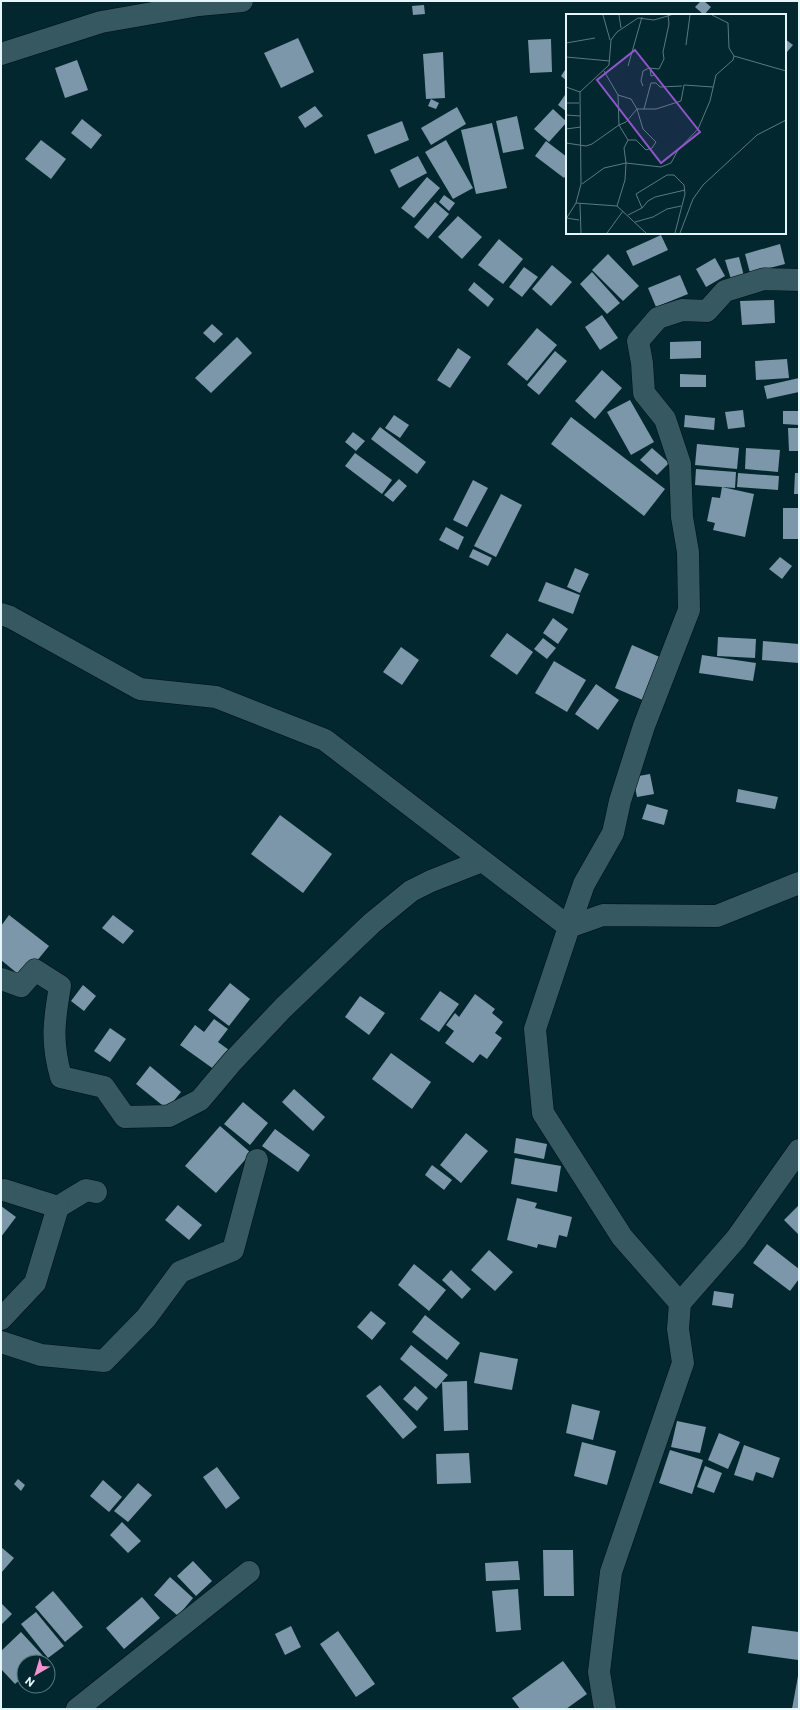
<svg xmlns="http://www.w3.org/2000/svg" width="800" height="1710" viewBox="0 0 800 1710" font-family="Commissioner,sans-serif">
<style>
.building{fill:#7c97aa}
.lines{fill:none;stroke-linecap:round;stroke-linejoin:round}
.minor-casing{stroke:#000f14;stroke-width:23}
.minor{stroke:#365860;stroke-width:22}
.inset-road{fill:none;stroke:#5c7a80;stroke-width:1}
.view{fill:#9055cb;fill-opacity:0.15;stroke:#9055cb;stroke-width:2}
.inset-edge{fill:none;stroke:#e4f7fc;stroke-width:2}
</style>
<rect width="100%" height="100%" fill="#02272e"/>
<!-- building -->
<g class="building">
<polygon points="701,1 704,1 711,7 704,15 695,7"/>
<polygon points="424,5 425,14 413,15 412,6"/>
<polygon points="298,38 314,72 281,88 264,53"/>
<polygon points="551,39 552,72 530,73 528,40"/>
<polygon points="785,39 793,45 787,52 785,50"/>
<polygon points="443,52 445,98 426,99 423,54"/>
<polygon points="77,60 88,90 65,98 55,68"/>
<polygon points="567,67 567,81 561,76"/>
<polygon points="567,92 567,112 558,105"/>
<polygon points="431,99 439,103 436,109 428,106"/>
<polygon points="315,106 323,116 305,128 298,117"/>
<polygon points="457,107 466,124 431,145 421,128"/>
<polygon points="553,109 567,122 549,142 534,129"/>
<polygon points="517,116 524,149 503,153 496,121"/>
<polygon points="82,119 102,135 91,149 71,133"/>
<polygon points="402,121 409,140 375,154 367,135"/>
<polygon points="492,123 507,188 476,194 461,130"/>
<polygon points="41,140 66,159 51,179 25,159"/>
<polygon points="446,140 473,188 453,199 425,152"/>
<polygon points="546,141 567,157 567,174 564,178 535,156"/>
<polygon points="418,156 427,173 399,188 390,170"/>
<polygon points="427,177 440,188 414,218 401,208"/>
<polygon points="444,195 455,203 449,211 439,202"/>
<polygon points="435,202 449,214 428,239 414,227"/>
<polygon points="458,216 482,237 462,259 438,237"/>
<polygon points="661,235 668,250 633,266 626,251"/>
<polygon points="499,239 523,259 503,284 478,265"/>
<polygon points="780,244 785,264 750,273 745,254"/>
<polygon points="608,254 639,286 623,301 592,270"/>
<polygon points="739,257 744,276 731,279 725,260"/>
<polygon points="715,258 725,276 706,287 696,269"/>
<polygon points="552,265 572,282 551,306 532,289"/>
<polygon points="524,267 538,277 522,297 509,287"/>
<polygon points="592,272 620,303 607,314 580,284"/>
<polygon points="680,275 688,294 656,307 648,288"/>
<polygon points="474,282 494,299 488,307 468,290"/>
<polygon points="774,300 775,323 742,325 740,301"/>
<polygon points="602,315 618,338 600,350 585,327"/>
<polygon points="212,324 223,334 214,343 203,333"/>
<polygon points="537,328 557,345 527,381 507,364"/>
<polygon points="237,337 252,353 211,393 195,378"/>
<polygon points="701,341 701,358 670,359 670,342"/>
<polygon points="458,348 471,357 450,388 437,380"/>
<polygon points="555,351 567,361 539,395 527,385"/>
<polygon points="787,359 789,378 756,380 755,361"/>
<polygon points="602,370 622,388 595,419 575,401"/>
<polygon points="680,374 706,375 706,387 680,387"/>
<polygon points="799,378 799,392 767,399 764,386"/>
<polygon points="630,400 654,442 631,455 607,412"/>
<polygon points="743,410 745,427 728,429 725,412"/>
<polygon points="783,411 799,411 799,425 783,424"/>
<polygon points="394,415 409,425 400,438 385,428"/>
<polygon points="685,415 715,418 714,430 684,427"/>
<polygon points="571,417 665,489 644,516 551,444"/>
<polygon points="380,427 426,462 417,474 371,439"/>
<polygon points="788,428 799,428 799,451 789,451"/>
<polygon points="353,432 365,441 356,451 345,442"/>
<polygon points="697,444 739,448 737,469 695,465"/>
<polygon points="652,448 669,463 657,475 640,460"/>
<polygon points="746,448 780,450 778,472 745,469"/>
<polygon points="355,453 392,480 382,494 345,466"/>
<polygon points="696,469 736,472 735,488 695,485"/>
<polygon points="738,473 779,476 778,490 737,487"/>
<polygon points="795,473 799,473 799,494 794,494"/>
<polygon points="399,479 407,486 393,502 384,495"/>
<polygon points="473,480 488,488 467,527 453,520"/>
<polygon points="722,487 754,494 745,537 713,530 715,523 707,521 712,497 720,498"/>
<polygon points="501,494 522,505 496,557 474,546"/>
<rect x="783" y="508" width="16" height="31"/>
<polygon points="446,527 464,537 458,550 439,540"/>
<polygon points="473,549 492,558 488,566 469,557"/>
<polygon points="780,557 792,566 782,579 769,569"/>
<polygon points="575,568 589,574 580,593 567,587"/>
<polygon points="546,582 580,595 573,614 538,601"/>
<polygon points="553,618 568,629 558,644 543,633"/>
<polygon points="507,633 533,652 517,675 490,656"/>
<polygon points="718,637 756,639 755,658 717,656"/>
<polygon points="543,638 556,648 547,659 534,649"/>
<polygon points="763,641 799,644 799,663 762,660"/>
<polygon points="632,645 662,658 645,701 615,688"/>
<polygon points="401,647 419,660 402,685 383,672"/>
<polygon points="702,655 756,663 753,681 699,673"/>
<polygon points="554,661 586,680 567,712 535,693"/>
<polygon points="596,684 619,700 598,730 575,714"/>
<polygon points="650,774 654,794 637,797 633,777"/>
<polygon points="738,789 778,797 775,809 736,802"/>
<polygon points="647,804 668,810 664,825 642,819"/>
<polygon points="280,815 332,854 303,893 251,854"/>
<polygon points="9,915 49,946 23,978 1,960 1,926"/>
<polygon points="113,915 134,931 123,944 102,928"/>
<polygon points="230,983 250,999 229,1026 208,1010"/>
<polygon points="83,985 96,996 84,1011 71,1001"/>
<polygon points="440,991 459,1004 439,1032 420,1019"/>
<polygon points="475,994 495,1009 492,1013 503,1022 495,1033 502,1038 487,1059 480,1054 473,1063 445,1043 454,1031 446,1025 455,1013 459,1017"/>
<polygon points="360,996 385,1013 369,1035 345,1017"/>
<polygon points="214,1019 228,1029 218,1042 229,1050 215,1070 180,1045 195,1025 204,1032"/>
<polygon points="110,1028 126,1039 110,1062 94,1051"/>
<polygon points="391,1053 431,1082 412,1109 372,1079"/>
<polygon points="150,1066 181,1092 167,1109 136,1084"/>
<polygon points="294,1089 325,1117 313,1131 282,1102"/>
<polygon points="243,1102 268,1123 250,1145 224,1124"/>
<polygon points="220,1126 251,1153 216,1193 185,1166"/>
<polygon points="275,1129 310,1155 298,1172 262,1146"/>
<polygon points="466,1133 488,1151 461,1183 440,1165"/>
<polygon points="516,1138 547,1144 544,1159 514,1153"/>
<polygon points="515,1158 561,1166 557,1192 511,1184"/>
<polygon points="432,1165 452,1180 444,1190 425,1175"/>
<polygon points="517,1198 537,1203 535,1208 572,1217 567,1237 559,1235 556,1248 538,1244 537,1248 507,1240"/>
<polygon points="178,1205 202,1225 189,1240 165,1220"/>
<polygon points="799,1205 799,1235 784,1220"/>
<polygon points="1,1206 16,1217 1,1237"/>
<polygon points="767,1244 799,1269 799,1279 790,1291 753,1263"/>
<polygon points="489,1250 513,1272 495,1291 471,1270"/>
<polygon points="414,1264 446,1290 429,1311 398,1285"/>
<polygon points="451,1270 471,1289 462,1299 442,1280"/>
<polygon points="714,1291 734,1294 732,1308 712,1305"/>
<polygon points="371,1311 386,1323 372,1340 357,1327"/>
<polygon points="425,1315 460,1343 447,1360 412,1332"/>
<polygon points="411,1345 448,1375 436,1389 400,1359"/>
<polygon points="480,1352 518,1359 512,1390 474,1383"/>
<polygon points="467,1381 468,1430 444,1431 442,1382"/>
<polygon points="380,1385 417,1427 403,1439 366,1396"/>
<polygon points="415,1386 428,1398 417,1411 403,1399"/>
<polygon points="572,1404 600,1411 593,1440 566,1433"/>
<polygon points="677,1421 706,1427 700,1453 671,1447"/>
<polygon points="719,1433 740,1442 728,1469 708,1460"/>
<polygon points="582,1442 616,1451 607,1485 574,1476"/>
<polygon points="744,1445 780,1458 773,1478 756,1472 753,1481 734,1475"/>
<polygon points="670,1450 703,1460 692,1494 659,1483"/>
<polygon points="469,1453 471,1483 437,1484 436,1454"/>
<polygon points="705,1466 722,1473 714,1493 697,1487"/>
<polygon points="217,1467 240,1498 226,1509 203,1477"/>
<polygon points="18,1479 25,1485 21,1491 14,1484"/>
<polygon points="103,1480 122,1497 109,1512 90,1496"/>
<polygon points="138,1483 152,1495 128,1522 114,1511"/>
<polygon points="122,1522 141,1541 128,1553 110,1535"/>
<polygon points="1,1547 14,1558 1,1573"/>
<polygon points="543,1550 573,1550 574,1596 544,1596"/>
<polygon points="193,1561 212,1581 196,1596 177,1576"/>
<polygon points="518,1561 520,1580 486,1581 485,1563"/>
<polygon points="170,1577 193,1598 178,1616 154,1595"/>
<polygon points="518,1589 521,1630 496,1632 492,1591"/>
<polygon points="53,1591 83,1627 65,1642 35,1607"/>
<polygon points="142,1597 160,1618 124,1649 106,1628"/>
<polygon points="1,1603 12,1614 1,1625"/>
<polygon points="36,1612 64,1646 48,1658 21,1624"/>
<polygon points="291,1626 301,1647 285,1655 275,1634"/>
<polygon points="752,1626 799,1632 798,1660 748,1653"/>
<polygon points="338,1631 375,1684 356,1697 320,1644"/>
<polygon points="21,1632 44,1657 39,1662 24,1662 24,1676 15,1684 1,1669 1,1651"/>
<polygon points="563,1661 587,1694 566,1709 520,1709 512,1698"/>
<polygon points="798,1676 799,1709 792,1709"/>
</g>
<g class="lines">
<!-- minor casing -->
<g class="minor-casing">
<g id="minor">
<polyline points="1,54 101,22 199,5 242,1"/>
<polyline points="1,614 10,617 140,689 216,697 325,740 569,927 584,884 613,833 620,801 644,726 689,610 688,552 682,517 680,464 665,419 644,393 642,363 638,341 658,318 682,310 707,311 725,291 764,279 799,280"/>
<path d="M 1,979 L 21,986 L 35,970 L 60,986 C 54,1021 51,1042 61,1077 L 104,1087 L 125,1117 L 169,1116 L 200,1100 L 232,1062 L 283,1008 L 372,923 L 411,891 L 431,881 L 482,861"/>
<polyline points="58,1207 86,1190 96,1192"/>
<polyline points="680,1303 622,1237 543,1113 535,1029 569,927 603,915 717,916 799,883"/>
<polyline points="1,1319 35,1283 58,1207 4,1190"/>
<polyline points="1,1342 41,1355 104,1361 146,1318 180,1272 233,1250 257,1160"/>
<polyline points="77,1709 249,1572"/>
<polyline points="605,1709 599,1672 611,1572 683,1363 678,1329 680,1303 736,1239 799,1150"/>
</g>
</g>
<!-- minor -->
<use href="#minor" class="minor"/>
</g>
<!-- overview -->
<g transform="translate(566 14)">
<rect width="220" height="220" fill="#02272e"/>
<path class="inset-road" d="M 37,1 L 44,26M 53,1 L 55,14M 146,1 L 162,9 L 163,34 L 168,42 L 220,57M 0,29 L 29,24M 120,31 L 124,1M 0,43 L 44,47M 62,52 L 76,3M 84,54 L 85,62 L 89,61M 77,72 L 75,67 L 77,57 L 83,54 L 93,55 L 98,45 L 97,38 L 103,10 L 102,1M 0,73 L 14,78M 0,89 L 13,89M 78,95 L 85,69 L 90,69 L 94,73 L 116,72M 0,101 L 14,102M 0,115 L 15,113M 62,126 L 70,126 L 80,136 L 86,134 L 90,128 L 77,115 L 71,95 L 90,95 L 115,87 L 118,71 L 147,73M 0,129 L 20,132 L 26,130 L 53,111 L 52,81 L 38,57M 16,170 L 38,154 L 60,149 L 58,134 L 62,126 L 53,111 L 60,108 L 71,95 L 65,85 L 52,81M 10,189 L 51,192 L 59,166 L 60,149 L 95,153 L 105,149 L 112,136 L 132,115 L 144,87 L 150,61 L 167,46 L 168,42M 14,190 L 15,219M 51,192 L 80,219M 76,194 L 70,180 L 101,161 L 108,161 L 118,171 L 119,180 L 109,219M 62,201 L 76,194 L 82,187 L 89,183 L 119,176M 0,204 L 13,206M 0,205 L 10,189 L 15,170 L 14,78 L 43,51 L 45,26 L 51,18 L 72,4 L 88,6 L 105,1M 69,208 L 87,203 L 101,195 L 115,192M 41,219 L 57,197M 114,219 L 127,185 L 137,171 L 191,121 L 220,106"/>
<path class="view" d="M 69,36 L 134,118 L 95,149 L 31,66 Z"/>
<rect width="220" height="220" class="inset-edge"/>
</g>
<!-- border -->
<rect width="800" height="1710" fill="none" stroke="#e4f7fc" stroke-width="4"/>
<!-- north arrow -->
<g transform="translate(36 1674) rotate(218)"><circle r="19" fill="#02272e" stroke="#5c7a80"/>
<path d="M0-3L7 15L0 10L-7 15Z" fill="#f590d1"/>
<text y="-6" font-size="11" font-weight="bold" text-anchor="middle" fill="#e4f7fc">N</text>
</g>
</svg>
